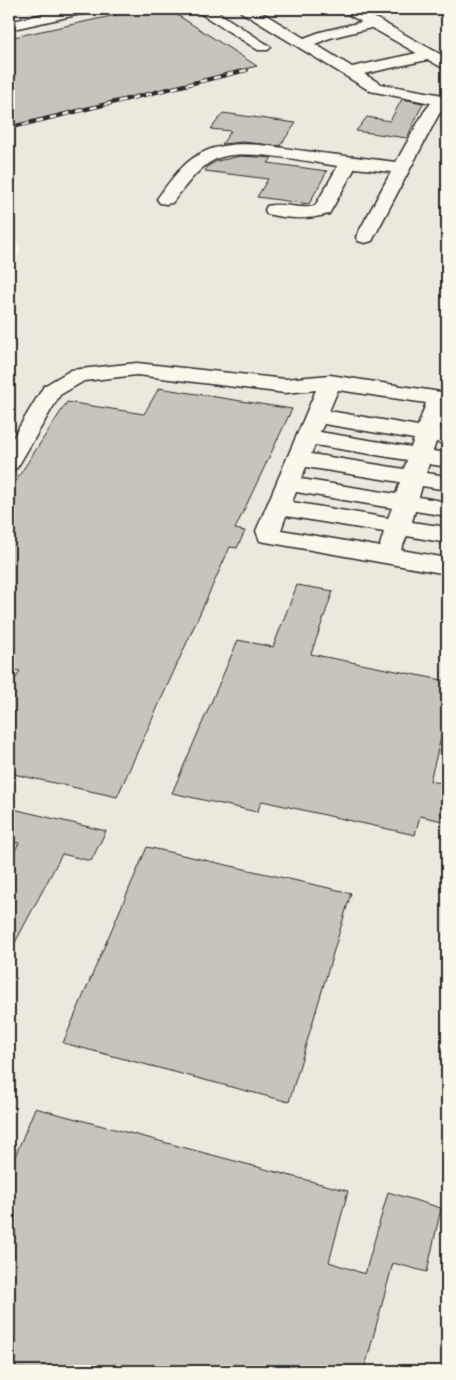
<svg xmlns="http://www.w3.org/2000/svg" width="456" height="1380" viewBox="0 0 456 1380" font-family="Pangolin,sans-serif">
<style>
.built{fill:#ebe8de}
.building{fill:#c7c4bc;stroke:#2b2b2b}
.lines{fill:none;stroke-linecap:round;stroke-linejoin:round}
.minor-casing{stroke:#2b2b2b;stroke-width:3}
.major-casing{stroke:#2b2b2b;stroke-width:3}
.minor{fill:#fbf7ec;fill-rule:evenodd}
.major{fill:#fbf7ec;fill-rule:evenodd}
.rail-casing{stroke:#2b2b2b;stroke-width:4}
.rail{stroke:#fbf7ec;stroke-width:2.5;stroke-dasharray:7;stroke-linecap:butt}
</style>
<rect width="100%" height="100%" fill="#fbf7ec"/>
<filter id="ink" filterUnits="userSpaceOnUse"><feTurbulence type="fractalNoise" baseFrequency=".02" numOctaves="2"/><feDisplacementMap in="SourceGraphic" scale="10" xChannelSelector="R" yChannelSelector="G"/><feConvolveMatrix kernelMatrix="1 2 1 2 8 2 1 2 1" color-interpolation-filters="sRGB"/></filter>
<g filter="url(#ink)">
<!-- built -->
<polygon class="built" points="9,9 447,9 447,1371 9,1371 9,293 20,247 9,236"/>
<!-- building -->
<g class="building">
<polygon points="144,9 168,9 257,66 9,126 9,38"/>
<polygon points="402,99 423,103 407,138 356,131 367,117 390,121"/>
<polygon points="223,113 296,123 280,146 243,142 222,144 231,131 211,129"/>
<polygon points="241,156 272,158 268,163 327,171 309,204 257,197 268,179 205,171 208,166 217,161"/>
<polygon points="159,388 292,409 235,529 245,531 237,548 230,547 117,797 9,773 9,690 20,671 9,669 9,491 67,402 144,414"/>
<polygon points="297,585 333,591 311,654 447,681 447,714 430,781 447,784 447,822 420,816 415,835 262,801 257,812 172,793 238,640 273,647"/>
<polygon points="9,808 106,831 91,861 62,854 9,954 9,862 19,843 9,841"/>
<polygon points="147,847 351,893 289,1102 63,1043"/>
<polygon points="35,1108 348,1191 329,1262 365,1274 388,1192 441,1208 427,1272 393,1263 364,1371 9,1371 9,1171"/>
</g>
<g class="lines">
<!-- minor casing -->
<g class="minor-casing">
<g id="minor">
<polygon points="66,9 92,9 90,12 9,30 9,22"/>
<polygon points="196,9 213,9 271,47 268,50 258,50 198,12"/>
<path d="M 239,9 L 256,9 L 304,38 L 320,32 L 374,19 L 379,20 L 381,23 L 379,26 L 330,38 L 315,44 L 352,67 L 431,50 L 436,52 L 439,55 L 436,58 L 364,74 L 381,84 L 443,95 L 447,94 L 447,105 L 439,114 L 372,241 L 365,243 L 358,241 L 356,237 L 391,172 L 355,168 L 329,214 C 308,220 288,219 267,214 L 265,210 L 267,206 C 283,202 299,210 315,206 L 338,166 C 310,162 240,147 216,159 C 197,168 185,187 172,203 L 166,204 L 160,203 L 157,199 C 169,182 185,159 206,151 C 237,138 273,147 305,151 C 335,155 366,158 396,162 L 424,112 L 431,103 L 370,91 L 241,12 Z"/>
<path d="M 137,363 L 285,379 L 330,375 L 447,393 L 447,407 L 440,429 L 447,430 L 447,444 L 436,442 L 433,451 L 447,453 L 447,467 L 429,464 L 426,473 L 447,476 L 447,490 L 422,486 L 419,497 L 447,502 L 447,516 L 415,511 L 412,522 L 447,527 L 447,543 L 407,536 L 401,550 L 447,558 L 447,574 L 260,541 L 256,531 L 316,390 L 285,393 L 137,375 L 84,381 L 60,395 L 17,468 L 9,470 L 9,444 L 44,386 L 71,370 ZM 338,390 L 426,403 L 418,426 L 329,411 ZM 324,424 L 414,439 L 411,447 L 320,432 ZM 315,445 L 407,460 L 404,469 L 311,454 ZM 306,467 L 400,482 L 396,494 L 301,479 ZM 296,492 L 392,508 L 388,518 L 292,502 ZM 286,516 L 384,532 L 380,545 L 381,547 L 281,530 Z"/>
</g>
</g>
<!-- major casing -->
<g class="major-casing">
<polygon id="major" points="342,9 359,9 447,58 447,69 441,67 344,12"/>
</g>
<!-- minor -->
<use href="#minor" class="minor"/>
<!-- major -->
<use href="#major" class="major"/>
<!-- rail casing -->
<g class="rail-casing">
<polyline id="rail" points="9,128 247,70"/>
</g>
<!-- rail -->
<use href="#rail" class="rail"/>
</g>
</g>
<!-- margin -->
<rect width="456" height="1380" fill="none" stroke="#fbf7ec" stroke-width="30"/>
<rect x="15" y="15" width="426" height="1350" fill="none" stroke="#2b2b2b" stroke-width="2" filter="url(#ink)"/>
</svg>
